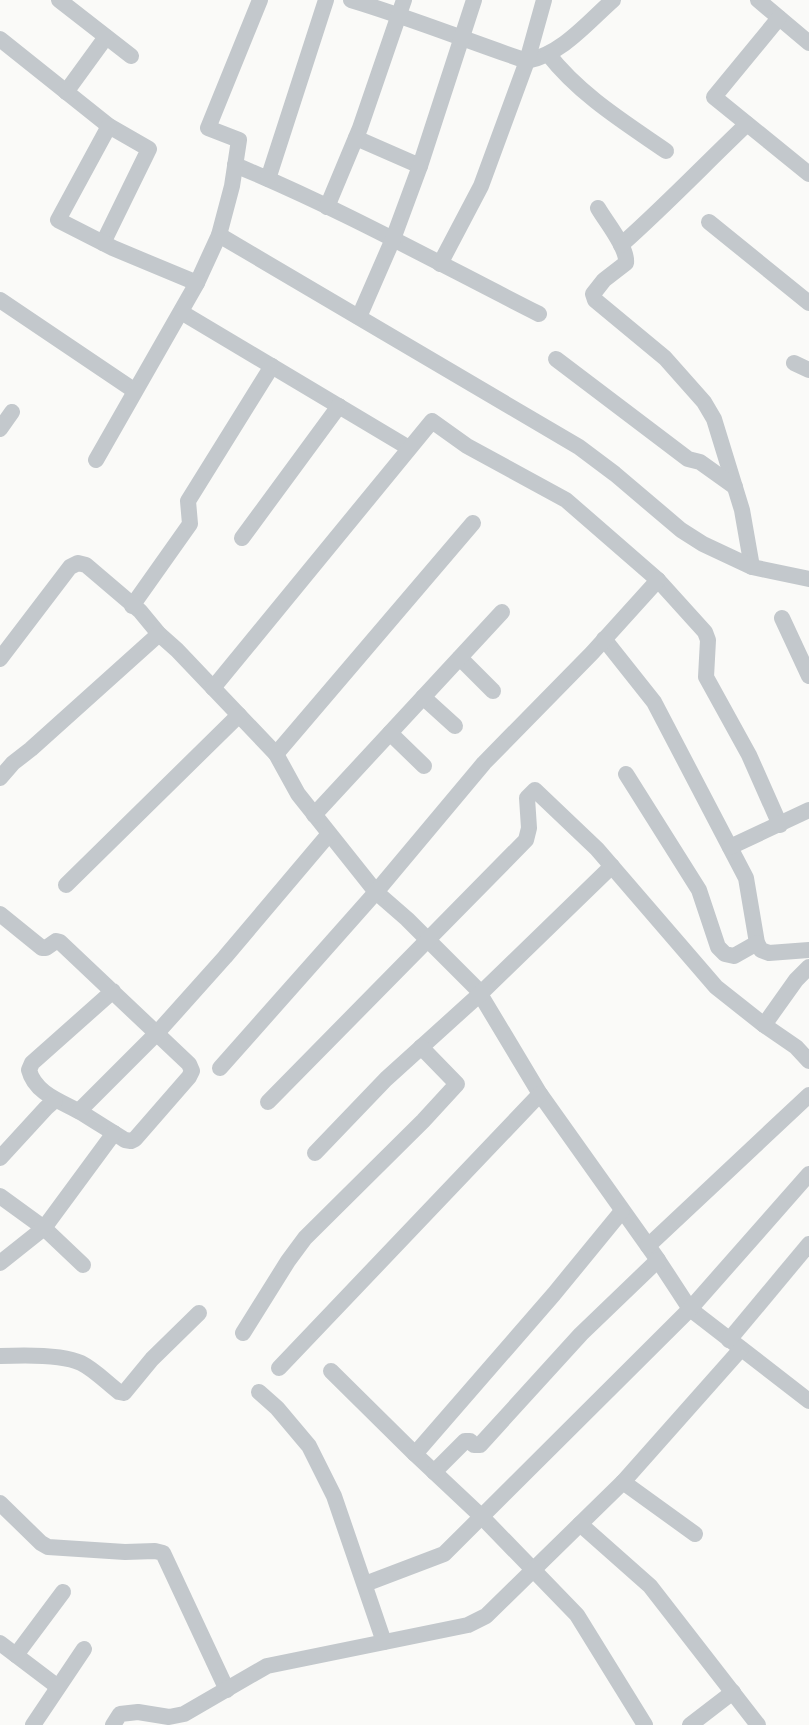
<svg xmlns="http://www.w3.org/2000/svg" width="809" height="1725" viewBox="0 0 809 1725" font-family="Helvetica,sans-serif">
<style>
.lines{fill:none;stroke-linecap:round;stroke-linejoin:round}
.minor{stroke:#c3c8cc;stroke-width:16}
</style>
<rect width="100%" height="100%" fill="#fafaf8"/>
<g class="lines">
<!-- minor -->
<g class="minor">
<polyline points="59,0 131,56"/>
<path d="M 351,0 C 411,18 468,41 527,61 C 562,54 587,23 613,0"/>
<polyline points="758,0 809,43"/>
<polyline points="779,18 714,97 809,174"/>
<polyline points="0,39 109,126 149,149 103,243"/>
<path d="M 548,54 C 580,95 624,122 666,151"/>
<polyline points="66,92 106,37"/>
<polyline points="109,126 58,220 113,248 197,283"/>
<polyline points="356,138 420,166"/>
<path d="M 235,165 C 339,208 438,263 539,314"/>
<polyline points="268,179 326,0"/>
<polyline points="327,207 360,128 404,0"/>
<path d="M 598,208 C 606,222 628,248 626,263 L 604,280 L 593,294 L 595,300 L 665,358 L 704,402 L 714,419 L 742,510 L 752,567"/>
<polyline points="709,222 809,303"/>
<polyline points="219,235 579,447 615,474 681,530 703,544 752,567 809,579"/>
<path d="M 621,245 C 665,206 705,164 747,124"/>
<polyline points="440,264 481,186 527,61 544,0"/>
<polyline points="0,300 135,391"/>
<polyline points="181,312 409,448"/>
<polyline points="359,317 393,239 420,166 474,0"/>
<polyline points="556,359 688,459 700,462 735,487"/>
<polyline points="794,363 809,370"/>
<polyline points="0,429 12,412"/>
<polyline points="96,460 197,283 219,235 232,186 239,140 208,128 260,0"/>
<polyline points="242,538 339,406"/>
<polyline points="132,606 190,524 188,501 272,366"/>
<polyline points="782,618 809,676"/>
<polyline points="604,639 654,702 746,878 757,943 761,950 769,953 809,950"/>
<polyline points="460,658 493,691"/>
<polyline points="0,659 70,567 78,563 86,565 140,611 159,634 177,650 276,754 298,794 376,892 407,919 477,989 540,1094 658,1260 690,1309 809,1401"/>
<polyline points="213,688 432,421 467,446 566,500 658,580 705,632 708,640 706,677 749,755 780,825"/>
<polyline points="423,697 455,726"/>
<polyline points="390,733 424,766"/>
<polyline points="276,754 473,523"/>
<polyline points="626,774 699,890 718,947 725,954 734,956 757,943"/>
<polyline points="0,778 13,763 31,749 159,634"/>
<polyline points="314,815 502,612"/>
<polyline points="730,847 809,810"/>
<polyline points="66,885 239,715"/>
<path d="M 0,914 L 42,948 L 46,948 L 56,941 L 60,942 L 189,1064 L 192,1071 L 189,1077 L 135,1139 L 131,1141 L 125,1140 C 111,1131 96,1122 82,1113 C 63,1102 35,1094 29,1070 L 32,1063 L 113,991"/>
<polyline points="764,1025 796,980 809,967"/>
<polyline points="220,1068 376,892 484,763 592,653 658,580"/>
<polyline points="268,1102 526,840 529,828 527,798 535,790 597,849 716,987 764,1025 796,1047 809,1061"/>
<polyline points="79,1111 157,1033 225,957 329,834"/>
<polyline points="315,1153 386,1079 480,994 612,866"/>
<polyline points="0,1158 46,1108 55,1100"/>
<polyline points="0,1196 44,1228 83,1265"/>
<polyline points="648,1246 809,1095"/>
<polyline points="0,1263 44,1228 114,1133"/>
<polyline points="243,1333 288,1261 305,1238 423,1121 457,1084 421,1047"/>
<polyline points="729,1340 809,1244"/>
<path d="M 0,1356 C 22,1355 62,1354 81,1363 C 95,1370 107,1383 119,1392 L 124,1393 L 152,1359 L 199,1313"/>
<polyline points="279,1368 540,1094"/>
<polyline points="331,1371 415,1454 482,1517 577,1615 645,1725"/>
<polyline points="259,1392 277,1408 309,1446 334,1496 384,1642"/>
<polyline points="415,1454 554,1294 622,1211"/>
<polyline points="434,1472 465,1441 470,1441 474,1445 480,1445 581,1334 658,1260"/>
<polyline points="623,1482 695,1534"/>
<polyline points="0,1503 41,1543 48,1547 125,1552 155,1551 163,1553 227,1690"/>
<polyline points="580,1524 650,1586 758,1725"/>
<polyline points="365,1584 444,1554 690,1309 809,1174"/>
<polyline points="0,1643 58,1687"/>
<polyline points="16,1655 63,1592"/>
<polyline points="33,1725 84,1649"/>
<polyline points="113,1725 120,1714 138,1712 169,1717 184,1714 267,1666 468,1625 486,1616 623,1482 741,1349"/>
<polyline points="690,1725 733,1692"/>
</g>
</g>
</svg>
